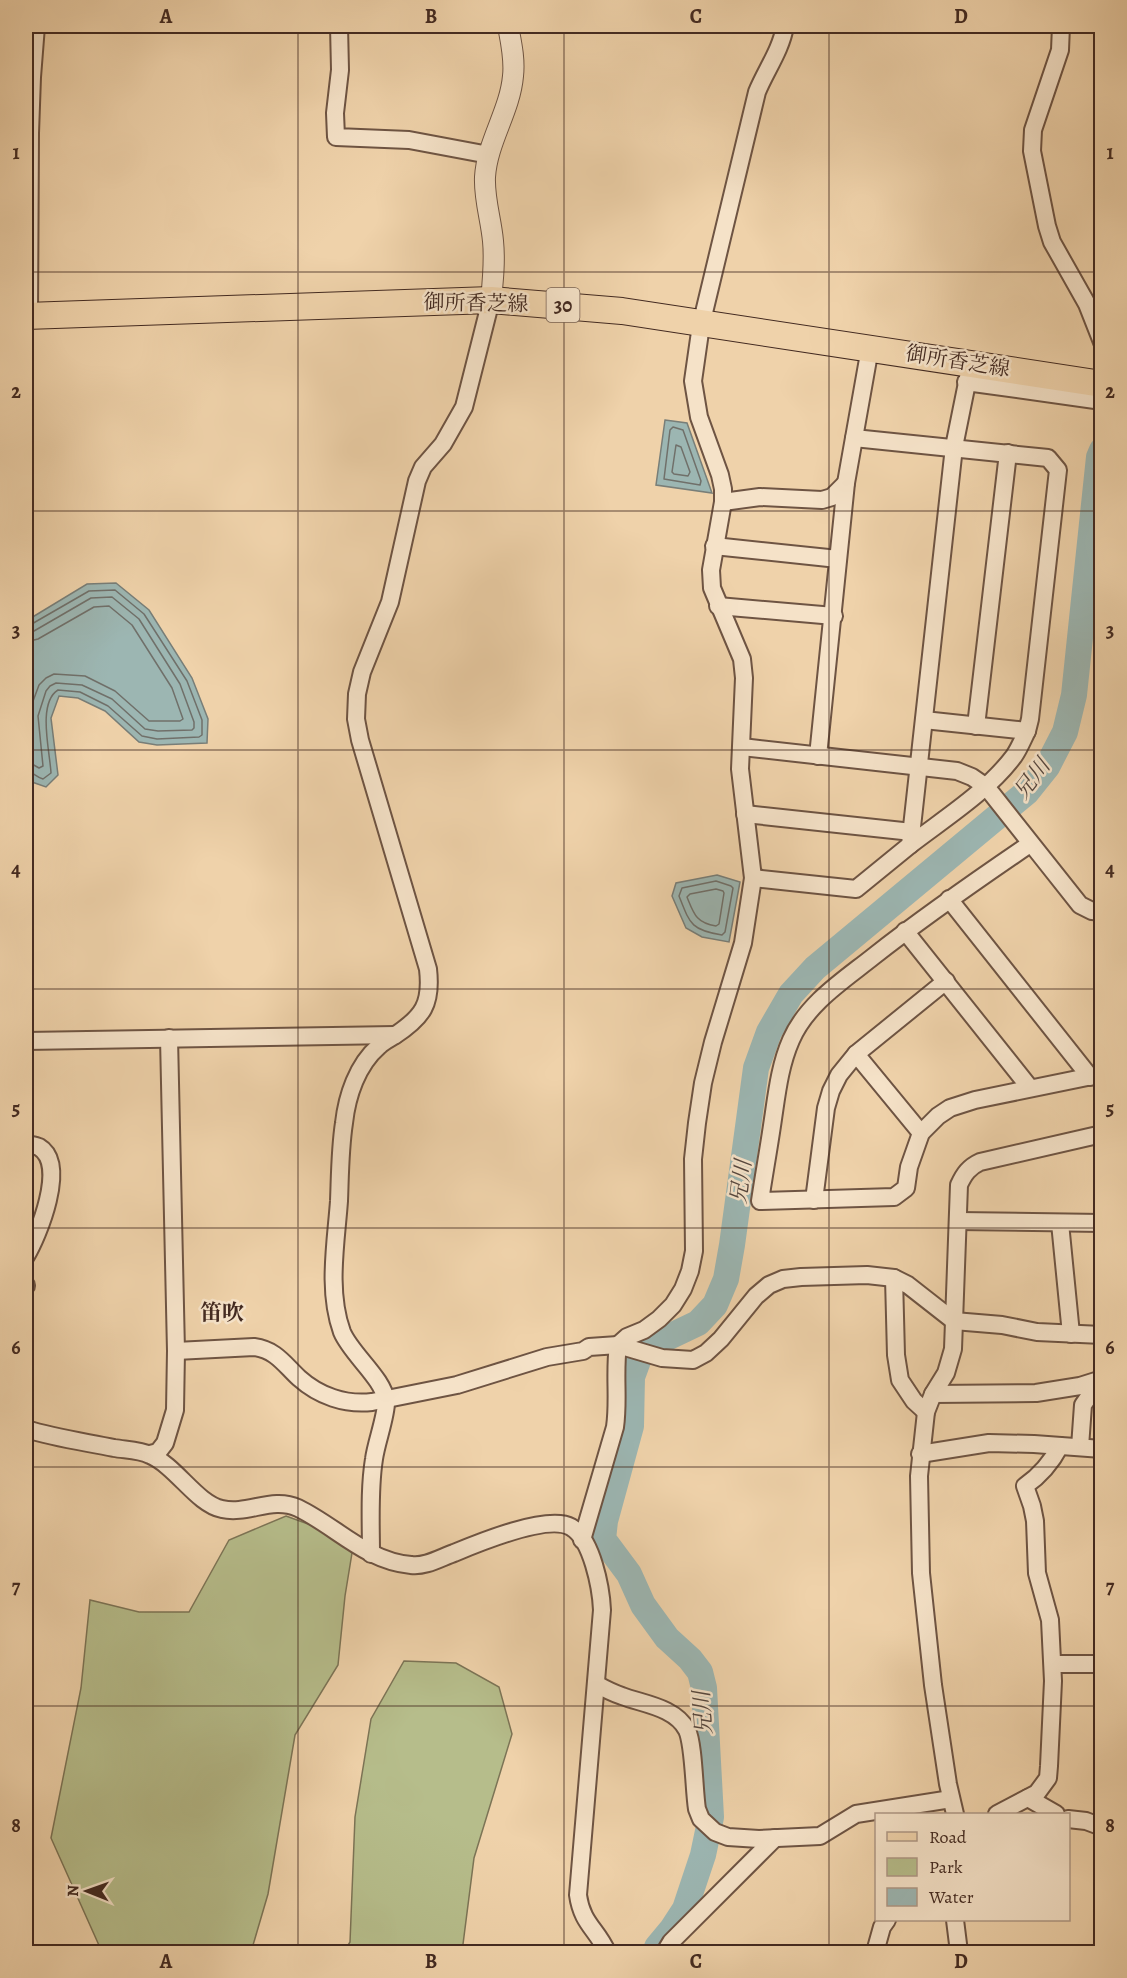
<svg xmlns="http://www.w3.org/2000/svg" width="1127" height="1978" viewBox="0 0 1127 1978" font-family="Alegreya,'Noto Serif JP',serif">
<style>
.green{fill:#b6bd8b;stroke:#7c7456;stroke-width:1.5}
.water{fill:#9cb6b2;stroke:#787e78;stroke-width:1.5}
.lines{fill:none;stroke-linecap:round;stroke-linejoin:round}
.shore{stroke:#70706a;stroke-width:1.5}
.river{stroke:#9cb6b2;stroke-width:26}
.minor-casing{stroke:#6e5443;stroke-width:20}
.tertiary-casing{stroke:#6e5443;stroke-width:22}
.primary-casing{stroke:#432a21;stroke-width:28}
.minor{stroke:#f5e2c8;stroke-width:16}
.tertiary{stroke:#f5e2c8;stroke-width:20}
.primary{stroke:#efd2aa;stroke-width:26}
.grid{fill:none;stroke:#432a21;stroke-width:1.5;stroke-opacity:0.55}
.labels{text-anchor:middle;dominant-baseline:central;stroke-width:5;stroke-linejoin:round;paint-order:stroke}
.shield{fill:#f5e2c8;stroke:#786153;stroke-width:1.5}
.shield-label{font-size:20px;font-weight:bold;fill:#432a21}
.street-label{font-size:21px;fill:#432a21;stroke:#f5e2c8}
.water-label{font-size:22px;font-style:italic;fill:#55463e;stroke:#f5e2c8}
.neighbourhood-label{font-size:22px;font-weight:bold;fill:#432a21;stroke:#f5e2c8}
.neatline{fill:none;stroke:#432a21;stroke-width:2}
.grid-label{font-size:20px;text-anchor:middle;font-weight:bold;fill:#432a21}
</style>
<rect width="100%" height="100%" fill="#efd2aa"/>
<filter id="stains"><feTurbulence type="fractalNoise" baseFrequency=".00333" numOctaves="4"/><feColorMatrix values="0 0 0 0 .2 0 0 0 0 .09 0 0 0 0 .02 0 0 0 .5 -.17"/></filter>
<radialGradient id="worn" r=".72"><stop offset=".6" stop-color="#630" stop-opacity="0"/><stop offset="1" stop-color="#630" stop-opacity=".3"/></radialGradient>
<!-- green -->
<g class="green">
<polygon points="286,1516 341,1536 352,1553 345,1596 338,1665 295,1735 268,1894 251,1952 102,1952 51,1838 81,1688 90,1600 139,1612 189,1612 229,1540"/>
<polygon points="404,1661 456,1663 499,1687 512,1734 474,1858 462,1952 344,1952 350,1942 355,1817 371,1719"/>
</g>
<!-- water -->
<g class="water">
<polygon points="665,420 687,423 712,493 656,485"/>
<polygon points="116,583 149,610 192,678 208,719 207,743 157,745 139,742 105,711 78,698 59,696 51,718 58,775 46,787 32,782 26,774 26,621 87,584"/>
<polygon points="717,875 740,882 729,942 702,937 686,928 672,896 676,883"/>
</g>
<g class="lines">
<!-- shore -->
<g class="shore">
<polygon points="673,427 683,430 701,481 700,485 664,479 670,430"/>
<polygon points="676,445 681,447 690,472 688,476 674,474 672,472"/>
<path d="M 26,625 L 30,625 L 89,591 L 115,590 L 144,614 L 187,681 L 202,720 L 202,735 L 199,737 L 157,739 L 142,736 L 108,706 L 80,692 L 58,690 C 37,703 50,752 51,773 L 43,779 C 36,777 32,771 26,771"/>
<polyline points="26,633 34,631 91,598 112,597 139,619 180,684 194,722 194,728 192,730 158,731 145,729 112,699 82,685 56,683 50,686 46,691 38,716 43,766 39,768 32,764 26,763"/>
<polyline points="26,642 38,639 94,607 109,606 132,625 172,688 183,719 180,721 149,721 115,691 85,676 54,674 46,678 39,685 29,712 31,752 26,754"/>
<path d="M 716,881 L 731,886 L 733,888 L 725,932 L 722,935 C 691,930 690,924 679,896 L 682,888 Z"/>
<path d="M 716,889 L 723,891 L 724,893 L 719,924 L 716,926 C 696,923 694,914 687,897 L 690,894 Z"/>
</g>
<!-- river -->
<polyline class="river" points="656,1952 657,1947 672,1929 685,1909 703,1855 711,1817 704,1688 700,1672 690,1659 667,1638 643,1605 629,1574 603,1539 605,1521 631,1426 632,1377 639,1358 654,1344 698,1323 715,1305 726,1279 732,1245 756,1068 769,1032 791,994 815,968 1027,792 1047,767 1065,732 1074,695 1099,457 1102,450"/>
<!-- minor casing -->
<g class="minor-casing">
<g id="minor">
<polyline points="339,26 340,70 335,113 336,137 409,140 489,155"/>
<polyline points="1061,26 1060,50 1033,130 1032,151 1047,226 1052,242 1087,304 1102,342"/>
<polyline points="29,316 30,133 32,77 36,26"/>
<polyline points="966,382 1095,400 1102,392"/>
<polyline points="854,438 1048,458 1058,470 1030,719 1027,731 924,720"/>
<polyline points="723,502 760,497 822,500 832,497 846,483"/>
<polyline points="714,546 838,559"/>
<polyline points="718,606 834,616"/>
<polyline points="976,726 1008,453"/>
<polyline points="742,747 957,771 972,777 985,786 992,794 1080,905 1092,911 1102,912"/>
<polyline points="818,756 846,483 870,348"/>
<polyline points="745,814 912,832"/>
<path d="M 1030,844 C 977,880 925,916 874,956 C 844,980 807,1003 791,1040 C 780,1065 777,1092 773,1119 C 769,1147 764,1174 760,1201 L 894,1197 L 906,1188 L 909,1167 L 921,1133 L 938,1116 L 950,1108 L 975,1100 L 1102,1074"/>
<path d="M 910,845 C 945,818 987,792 1014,756 C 1019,749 1023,739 1027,731"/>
<polyline points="753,878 856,889 910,845 954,447 971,363"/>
<polyline points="949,899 1090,1077"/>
<polyline points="905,931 1030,1088"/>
<polyline points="26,1041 395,1035"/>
<polyline points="856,1054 921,1133"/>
<path d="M 26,1144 C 30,1145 35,1145 39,1147 C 68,1164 38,1236 26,1256"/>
<polyline points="814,1200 826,1108 831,1091 839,1075 856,1054 946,981"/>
<polyline points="958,1221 1102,1223"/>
<polyline points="1060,1223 1071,1334"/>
<polyline points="894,1278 896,1355 900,1380 914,1401 926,1412"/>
<polyline points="26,1285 26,1286"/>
<path d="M 176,1351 L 254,1347 C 276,1350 284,1364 299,1378 C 319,1396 345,1405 372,1402 L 457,1385 L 547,1357 L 583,1351 L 589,1347 L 618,1345 L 662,1358 L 693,1360 L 706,1353 L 721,1339 L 756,1296 L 769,1285 L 783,1279 L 801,1277 L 867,1275 L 894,1278 L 908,1285 L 954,1321 L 1002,1325 L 1037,1332 L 1102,1335"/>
<polyline points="933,1394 1036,1393 1080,1386 1099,1380"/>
<path d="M 26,1429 C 55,1438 85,1442 114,1448 C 126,1450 140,1450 150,1455 C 176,1466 197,1504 222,1509 C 248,1515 272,1496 298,1508 C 337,1527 366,1561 411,1565 C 425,1567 440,1558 454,1553 C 478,1543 548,1514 571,1527 C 592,1539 601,1588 602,1610 L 578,1895 C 582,1924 597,1929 607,1952"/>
<polyline points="1080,1447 1083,1405 1101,1379"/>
<polyline points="150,1454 158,1452 165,1443 175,1410 176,1351 169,1038"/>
<polyline points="920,1454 989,1443 1034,1444 1102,1449"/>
<path d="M 582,1540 L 615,1427 C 619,1400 614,1373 618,1345 L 627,1337 L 644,1330 L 659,1319 L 673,1305 L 683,1289 L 690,1271 L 694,1251 L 693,1159 L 697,1123 L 703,1083 L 713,1042 L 743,943 L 753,878 L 740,769 L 744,678 L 742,659 L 712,588 L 711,570 L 723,502 L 723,489 L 720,475 L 699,417 L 693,381 L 701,325 L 757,92 C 766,70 781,50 785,26"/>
<path d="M 371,1554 C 371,1523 369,1490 374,1459 C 376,1443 387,1414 386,1401 C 384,1379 351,1354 342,1332 C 327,1291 336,1243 339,1201 C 340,1175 340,1149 344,1123 C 347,1096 357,1065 379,1046 C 383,1042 389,1039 394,1036 C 423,1017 432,1004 428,969 L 360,740 L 356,719 L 357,694 L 362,672 L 390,602 L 417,481 L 423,467 L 443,444 L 464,407 L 491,300"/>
<polyline points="1053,1664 1095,1664 1102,1666"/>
<path d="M 596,1684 C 605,1689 613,1693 622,1696 C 643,1704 675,1707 687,1730 C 694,1745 694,1791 697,1809 L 701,1819 L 715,1832 L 728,1837 L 759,1839 L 820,1836 L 856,1814 L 951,1799"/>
<polyline points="1028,1798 1056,1814"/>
<path d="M 955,1814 L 948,1784 L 933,1685 L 921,1573 L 919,1476 L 926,1412 L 933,1394 L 946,1373 L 953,1349 L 959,1185 C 964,1174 969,1167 980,1162 L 1102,1134"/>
<path d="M 997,1814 L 1037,1793 L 1048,1778 L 1049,1766 L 1053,1681 L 1050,1620 L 1037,1573 L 1035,1521 L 1032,1506 L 1025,1486 C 1041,1475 1051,1463 1060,1446"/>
<polyline points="1068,1819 1086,1821 1102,1827"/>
<polyline points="955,1920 959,1952"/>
<polyline points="665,1952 671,1942 775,1838"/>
<polyline points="875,1952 882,1927 887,1920"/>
</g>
</g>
<!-- tertiary casing -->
<g class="tertiary-casing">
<path id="tertiary" d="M 491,300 C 493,280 495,261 493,241 C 491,219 484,199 485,177 C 487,142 510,111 513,76 C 515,59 511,42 508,26"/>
</g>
<!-- primary casing -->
<g class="primary-casing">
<polyline id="primary" points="26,316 491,300 622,311 1102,384"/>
</g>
<!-- minor -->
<use href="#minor" class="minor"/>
<!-- tertiary -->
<use href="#tertiary" class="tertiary"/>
<!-- primary -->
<use href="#primary" class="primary"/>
</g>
<!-- grid -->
<path class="grid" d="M 298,26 L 298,1952M 564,26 L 564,1952M 829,26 L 829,1952M 26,272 L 1102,272M 26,511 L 1102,511M 26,750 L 1102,750M 26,989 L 1102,989M 26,1228 L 1102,1228M 26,1467 L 1102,1467M 26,1706 L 1102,1706"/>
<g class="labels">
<!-- shield labels -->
<rect class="shield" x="546.5" y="288" width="33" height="34" rx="4.5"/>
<g class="shield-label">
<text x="563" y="305">30</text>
</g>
<!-- street labels -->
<g class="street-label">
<text transform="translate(476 303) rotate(1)">御所香芝線</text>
<text transform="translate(958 361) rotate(9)">御所香芝線</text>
</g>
<!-- water labels -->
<g class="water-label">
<text transform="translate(1032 779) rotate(-53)">兄川</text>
<text transform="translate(741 1182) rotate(-83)">兄川</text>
<text transform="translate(703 1713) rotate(-94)">兄川</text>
</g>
<!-- neighbourhood labels -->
<g class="neighbourhood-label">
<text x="222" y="1313">笛吹</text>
</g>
</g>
<!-- margin -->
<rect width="1127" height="1978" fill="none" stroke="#efd2aa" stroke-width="66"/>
<!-- legend -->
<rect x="875" y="1813" width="195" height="108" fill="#f5e2c8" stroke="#ae9885" stroke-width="1.5"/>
<rect x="887" y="1832" width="30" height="9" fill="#efd2aa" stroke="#ae9885" stroke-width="1.5"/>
<text x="929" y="1843" font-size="18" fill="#432a21">Road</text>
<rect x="887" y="1858" width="30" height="18" fill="#b6bd8b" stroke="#ae9885" stroke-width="1.5"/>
<text x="929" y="1873" font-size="18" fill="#432a21">Park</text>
<rect x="887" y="1888" width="30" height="18" fill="#9cb6b2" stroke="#ae9885" stroke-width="1.5"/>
<text x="929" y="1903" font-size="18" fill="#432a21">Water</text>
<!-- north arrow -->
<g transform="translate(87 1891) rotate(271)" stroke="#f5e2c8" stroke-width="4.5" paint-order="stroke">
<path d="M0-4.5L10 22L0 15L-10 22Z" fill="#432a21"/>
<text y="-9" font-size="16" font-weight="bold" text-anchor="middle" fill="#432a21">N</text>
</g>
<rect x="33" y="33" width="1061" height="1912" class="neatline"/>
<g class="grid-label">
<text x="166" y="23">A</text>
<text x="431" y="23">B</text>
<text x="696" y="23">C</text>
<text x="961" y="23">D</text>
<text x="16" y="159">1</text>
<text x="1110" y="159">1</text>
<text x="16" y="398">2</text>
<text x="1110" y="398">2</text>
<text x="16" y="637">3</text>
<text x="1110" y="637">3</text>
<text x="16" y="876">4</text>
<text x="1110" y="876">4</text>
<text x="16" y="1115">5</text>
<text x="1110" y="1115">5</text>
<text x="16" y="1354">6</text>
<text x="1110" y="1354">6</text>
<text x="16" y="1593">7</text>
<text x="1110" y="1593">7</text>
<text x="16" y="1832">8</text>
<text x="1110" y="1832">8</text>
<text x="166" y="1968">A</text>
<text x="431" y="1968">B</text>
<text x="696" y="1968">C</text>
<text x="961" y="1968">D</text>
</g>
<rect width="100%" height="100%" filter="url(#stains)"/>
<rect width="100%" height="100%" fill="url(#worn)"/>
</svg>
